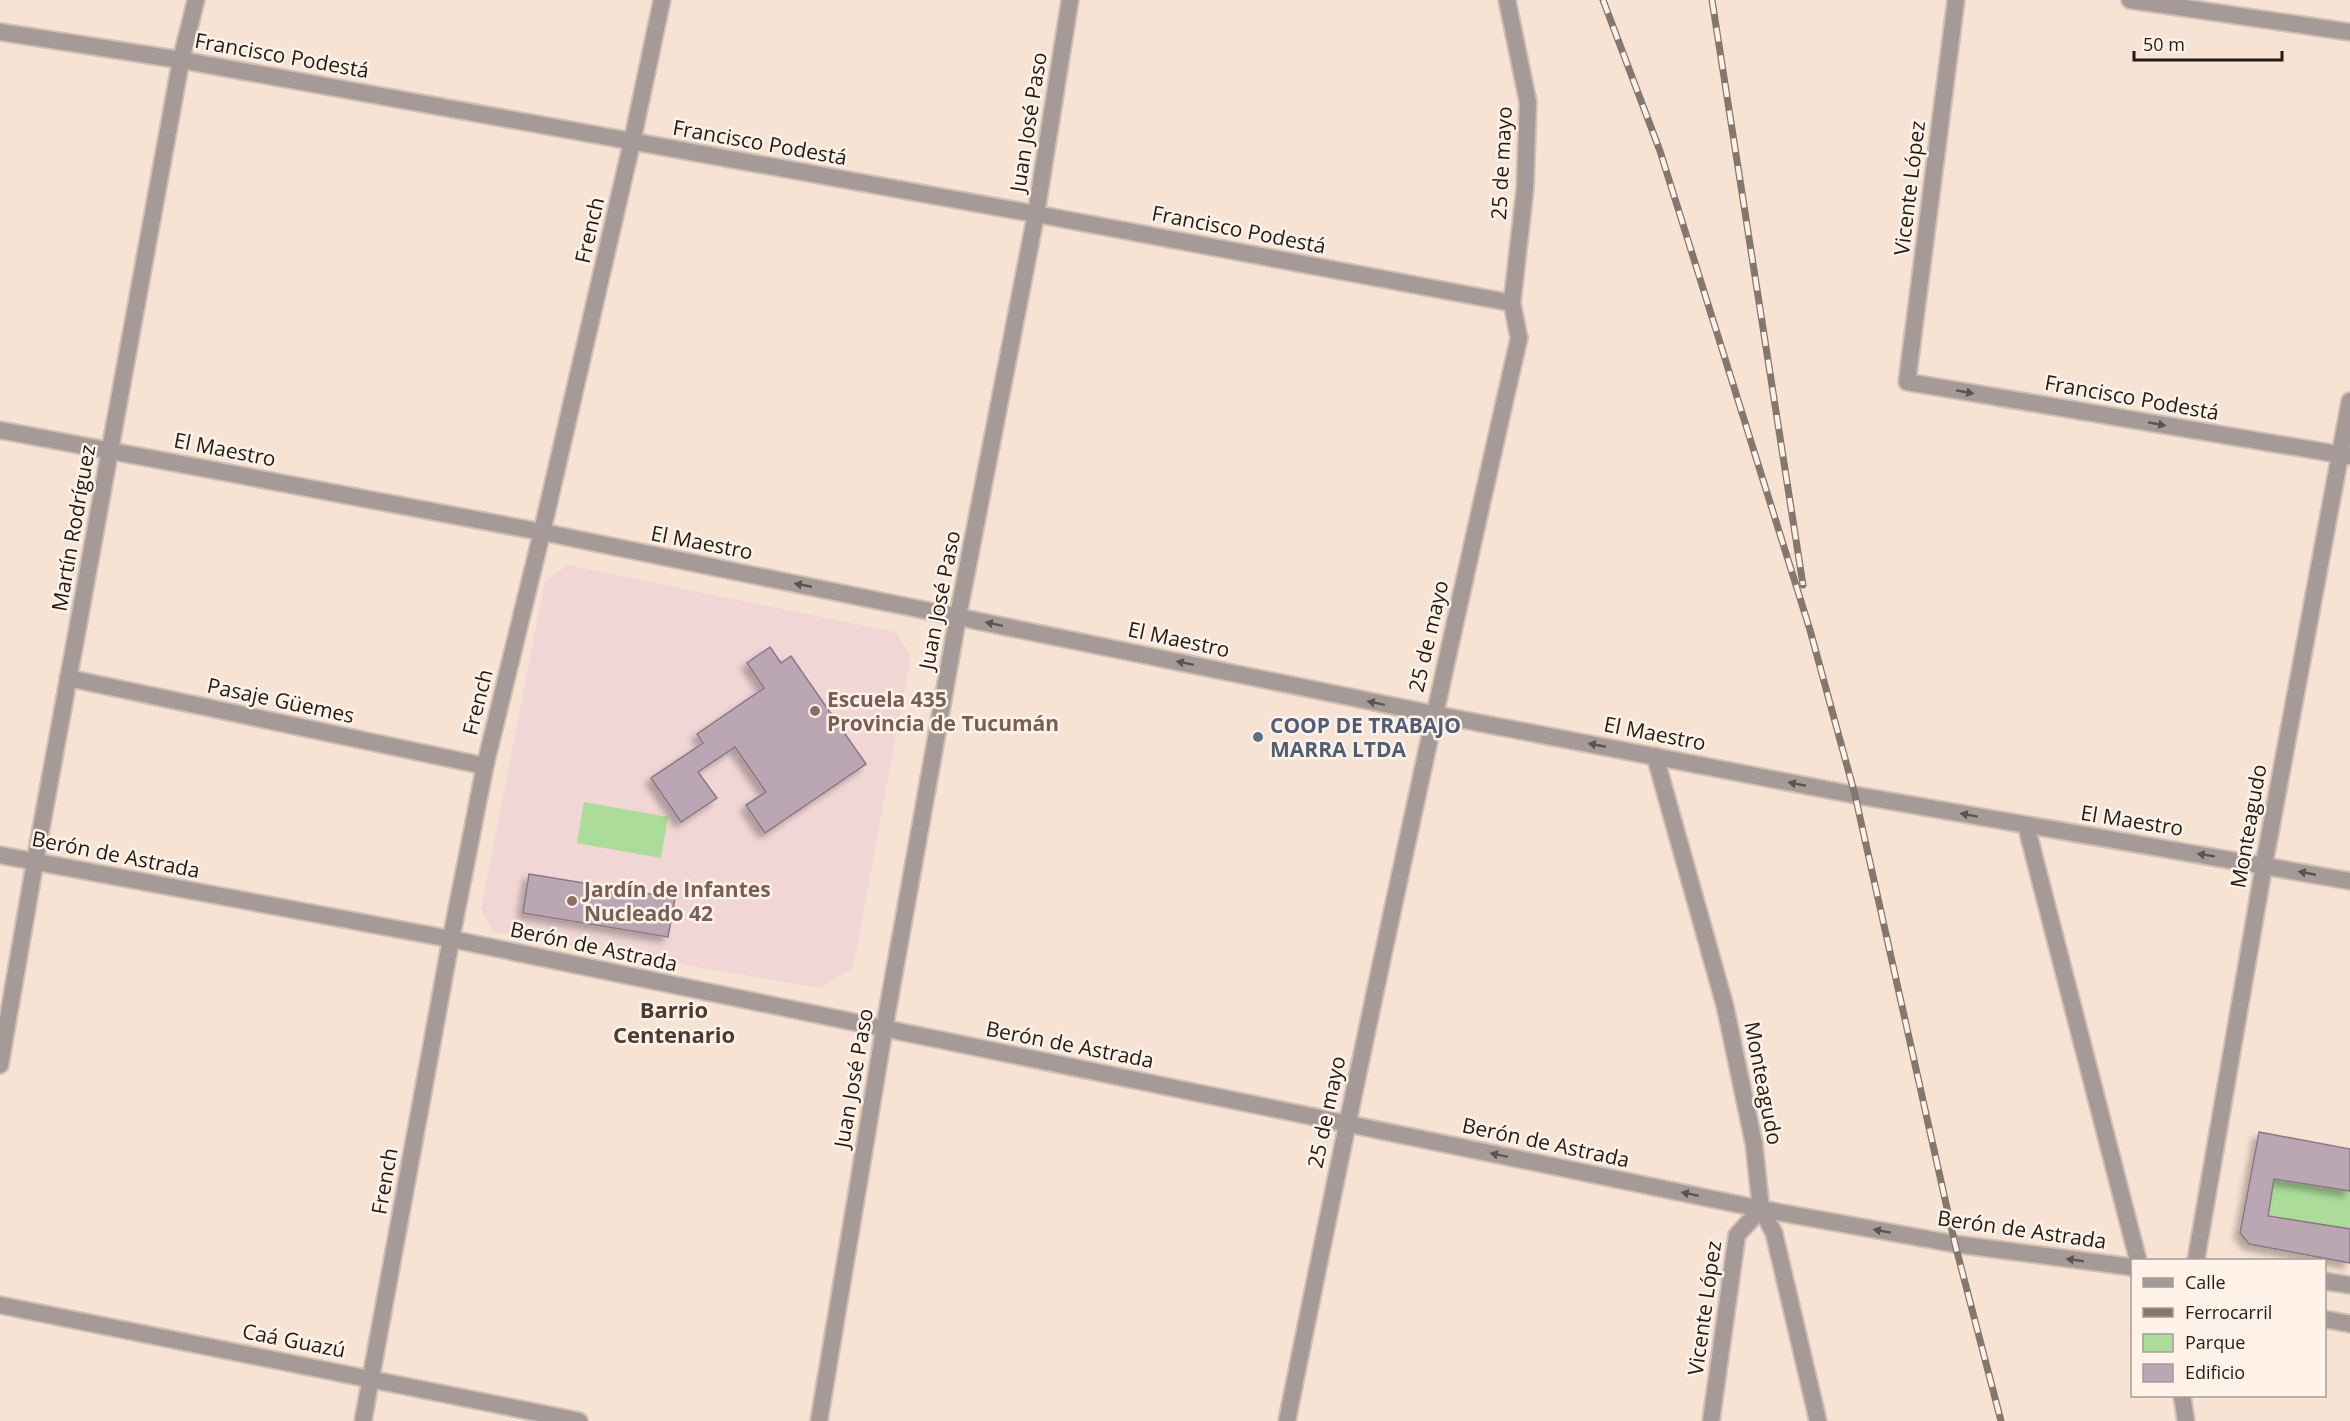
<svg xmlns="http://www.w3.org/2000/svg" width="2350" height="1421" viewBox="0 0 2350 1421" font-family="'Open Sans',sans-serif">
<style>
.education{fill:#f1d6d5}
.green{fill:#abdc9a}
.building{fill:#bba7b4;stroke:#8b7884;stroke-width:1.5;filter:url(#shadow)}
.lines{fill:none;stroke-linecap:round;stroke-linejoin:round}
.street-casing{stroke:#d1bfb2;stroke-width:20}
.street{stroke:#a69a99;stroke-width:16}
.rail-casing{stroke:#84776d;stroke-width:7}
.rail{stroke:#fef2e9;stroke-width:4.5;stroke-dasharray:14;stroke-linecap:butt}
.oneway{fill:#5d5450}
.education-dot{fill:#8d6e63;stroke:#fef2e9;stroke-width:2}
.service-dot{fill:#5c6f8a;stroke:#fef2e9;stroke-width:2}
.labels{text-anchor:middle;dominant-baseline:central;stroke-width:5;stroke-linejoin:round;paint-order:stroke}
.street-label{font-size:21px;fill:#221b15;stroke:#fef2e9}
.education-label{font-size:21px;font-weight:bold;fill:#785e54;stroke:#fef2e9;text-anchor:start}
.service-label{font-size:21px;font-weight:bold;fill:#4e5e75;stroke:#fef2e9;text-anchor:start}
.neighbourhood-label{font-size:22px;font-weight:bold;fill:#4b3a2f;stroke:#fef2e9}
</style>
<defs>
<filter id="shadow"><feDropShadow dx="-5.5" dy="5.5" stdDeviation="3" flood-color="#0004"/></filter>
</defs>
<rect width="100%" height="100%" fill="#f7e3d4"/>
<!-- education -->
<polygon class="education" points="568,565 895,632 911,655 853,968 819,988 493,932 481,909 545,581"/>
<!-- green -->
<g class="green">
<polygon points="584,802 668,817 661,858 577,843"/>
<polygon points="2274,1179 2350,1191 2350,1229 2268,1216"/>
</g>
<!-- building -->
<g class="building">
<polygon points="770,647 781,663 791,656 866,764 765,833 746,805 766,792 735,747 698,772 717,798 681,822 651,778 703,743 697,734 764,688 747,663"/>
<polygon points="529,874 675,898 668,937 523,913"/>
<polygon points="2259,1132 2350,1149 2350,1191 2274,1179 2268,1216 2350,1229 2350,1263 2249,1244 2240,1233"/>
</g>
<g class="lines">
<!-- street casing -->
<g class="street-casing">
<g id="street">
<polyline points="1956,0 1907,382 2349,456"/>
<polyline points="2130,0 2350,32"/>
<polyline points="0,32 181,60 1036,214 1512,303"/>
<polyline points="0,430 542,532 1433,714 1855,795 2350,881"/>
<polyline points="68,678 485,766"/>
<polyline points="1655,756 1725,1006 1754,1144 1761,1209 1774,1233 1818,1421"/>
<polyline points="2026,825 2138,1260"/>
<polyline points="0,855 451,939 1761,1209 1955,1244 2132,1267"/>
<polyline points="0,1065 35,862 181,60 196,0"/>
<polyline points="2196,1260 2264,865 2350,401"/>
<polyline points="2324,1281 2350,1285"/>
<polyline points="0,1305 579,1421"/>
<polyline points="2324,1319 2350,1324"/>
<polyline points="2182,1396 2186,1421"/>
<polyline points="363,1421 451,939 485,766 542,532 632,142 662,0"/>
<polyline points="819,1421 884,1030 958,616 1036,214 1070,0"/>
<path d="M 1287,1421 C 1359,1059 1437,698 1519,338 L 1512,303 L 1525,189 L 1528,102 L 1507,0"/>
<polyline points="1711,1421 1737,1235 1761,1209"/>
</g>
</g>
<!-- street -->
<use href="#street" class="street"/>
<!-- rail casing -->
<g class="rail-casing">
<g id="rail">
<polyline points="1603,0 1660,151 1810,630 1855,795 1955,1244 2001,1421"/>
<polyline points="1712,0 1803,585"/>
</g>
</g>
<!-- rail -->
<use href="#rail" class="rail"/>
</g>
<!-- one-way arrows -->
<defs><path id="oneway-solid" d="M-6-.8H1V-3.2L6.5 0L1 3.2V.8H-6Z" transform="scale(1.5)"/></defs>
<g class="oneway">
<use href="#oneway-solid" transform="translate(1965 392) rotate(10)"/>
<use href="#oneway-solid" transform="translate(2157 424) rotate(10)"/>
<use href="#oneway-solid" transform="translate(803 585) rotate(-169)"/>
<use href="#oneway-solid" transform="translate(994 624) rotate(-168)"/>
<use href="#oneway-solid" transform="translate(1185 663) rotate(-168)"/>
<use href="#oneway-solid" transform="translate(1376 703) rotate(-168)"/>
<use href="#oneway-solid" transform="translate(1597 745) rotate(-169)"/>
<use href="#oneway-solid" transform="translate(1797 784) rotate(-169)"/>
<use href="#oneway-solid" transform="translate(1969 815) rotate(-170)"/>
<use href="#oneway-solid" transform="translate(2206 855) rotate(-171)"/>
<use href="#oneway-solid" transform="translate(2307 873) rotate(-169)"/>
<use href="#oneway-solid" transform="translate(1499 1155) rotate(-168)"/>
<use href="#oneway-solid" transform="translate(1690 1194) rotate(-168)"/>
<use href="#oneway-solid" transform="translate(1882 1231) rotate(-170)"/>
<use href="#oneway-solid" transform="translate(2075 1260) rotate(-172)"/>
</g>
<!-- markers -->
<g class="education-dot">
<circle cx="815" cy="711" r="6"/>
<circle cx="572" cy="901" r="6"/>
</g>
<circle class="service-dot" cx="1258" cy="737" r="6"/>
<g class="labels">
<!-- street labels -->
<g class="street-label">
<text transform="translate(282 55) rotate(10)">Francisco Podestá</text>
<text transform="translate(1028 122) rotate(-81)">Juan José Paso</text>
<text transform="translate(760 142) rotate(10)">Francisco Podestá</text>
<text transform="translate(1501 163) rotate(-87)">25 de mayo</text>
<text transform="translate(1909 188) rotate(-83)">Vicente López</text>
<text transform="translate(1239 229) rotate(11)">Francisco Podestá</text>
<text transform="translate(589 230) rotate(-77)">French</text>
<text transform="translate(2132 397) rotate(10)">Francisco Podestá</text>
<text transform="translate(225 449) rotate(11)">El Maestro</text>
<text transform="translate(73 528) rotate(-80)">Martín Rodríguez</text>
<text transform="translate(702 542) rotate(11)">El Maestro</text>
<text transform="translate(939 600) rotate(-79)">Juan José Paso</text>
<text transform="translate(1428 636) rotate(-77)">25 de mayo</text>
<text transform="translate(1179 639) rotate(12)">El Maestro</text>
<text transform="translate(281 700) rotate(12)">Pasaje Güemes</text>
<text transform="translate(477 702) rotate(-76)">French</text>
<text transform="translate(1655 733) rotate(11)">El Maestro</text>
<text transform="translate(2132 820) rotate(9)">El Maestro</text>
<text transform="translate(2248 826) rotate(-80)">Monteagudo</text>
<text transform="translate(116 854) rotate(11)">Berón de Astrada</text>
<text transform="translate(594 946) rotate(12)">Berón de Astrada</text>
<text transform="translate(1070 1044) rotate(11)">Berón de Astrada</text>
<text transform="translate(853 1078) rotate(-80)">Juan José Paso</text>
<text transform="translate(1764 1083) rotate(79)">Monteagudo</text>
<text transform="translate(1326 1112) rotate(-78)">25 de mayo</text>
<text transform="translate(1546 1142) rotate(12)">Berón de Astrada</text>
<text transform="translate(384 1181) rotate(-80)">French</text>
<text transform="translate(2022 1229) rotate(8)">Berón de Astrada</text>
<text transform="translate(1704 1308) rotate(-82)">Vicente López</text>
<text transform="translate(294 1340) rotate(11)">Caá Guazú</text>
</g>
<!-- education labels -->
<g class="education-label">
<text x="827" y="699">Escuela 435<tspan x="827" dy="24">Provincia de Tucumán</tspan></text>
<text x="584" y="889">Jardín de Infantes<tspan x="584" dy="24">Nucleado 42</tspan></text>
</g>
<!-- service labels -->
<g class="service-label">
<text x="1270" y="725">COOP DE TRABAJO<tspan x="1270" dy="24">MARRA LTDA</tspan></text>
</g>
<!-- neighbourhood labels -->
<g class="neighbourhood-label">
<text x="674" y="1009">Barrio<tspan x="674" dy="25">Centenario</tspan></text>
</g>
</g>
<!-- legend -->
<rect x="2131" y="1259" width="195" height="138" fill="#fef2e9" stroke="#a69c94" stroke-width="1.5"/>
<rect x="2143" y="1278" width="30" height="9" fill="#a69a99" stroke="#a69c94" stroke-width="1.5"/>
<text x="2185" y="1289" font-size="18" fill="#221b15">Calle</text>
<rect x="2143" y="1308" width="30" height="9" fill="#84776d" stroke="#a69c94" stroke-width="1.5"/>
<text x="2185" y="1319" font-size="18" fill="#221b15">Ferrocarril</text>
<rect x="2143" y="1334" width="30" height="18" fill="#abdc9a" stroke="#a69c94" stroke-width="1.5"/>
<text x="2185" y="1349" font-size="18" fill="#221b15">Parque</text>
<rect x="2143" y="1364" width="30" height="18" fill="#bba7b4" stroke="#a69c94" stroke-width="1.5"/>
<text x="2185" y="1379" font-size="18" fill="#221b15">Edificio</text>
<!-- scale -->
<path d="M2134 51v9h148v-9" fill="none" stroke="#221b15" stroke-width="3"/>
<text x="2143" y="51" font-size="18" fill="#221b15" stroke="#fef2e9" stroke-width="4.5" paint-order="stroke">50 m</text>
</svg>
